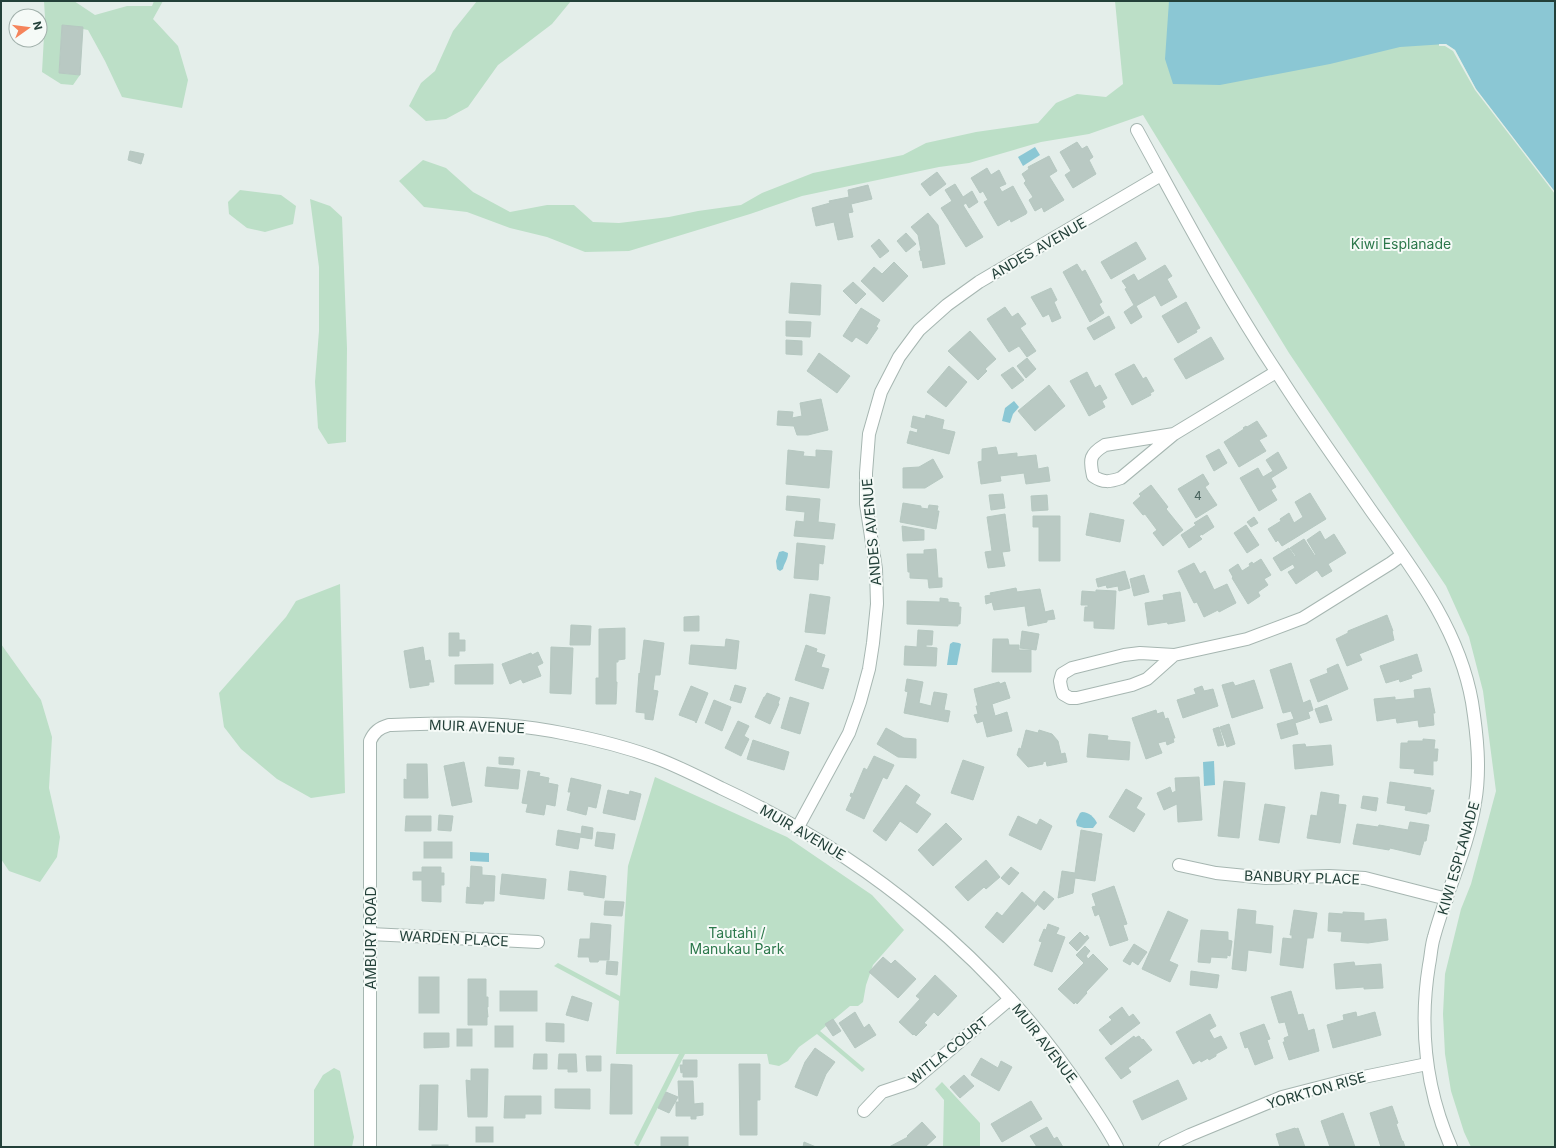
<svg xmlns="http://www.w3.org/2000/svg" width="1556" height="1148" viewBox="0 0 1556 1148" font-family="Inter,sans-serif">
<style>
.green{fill:#bcdfc7}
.water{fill:#8bc7d4}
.pier{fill:#e4eeea}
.building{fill:#b9c9c3;stroke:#b6c8c1}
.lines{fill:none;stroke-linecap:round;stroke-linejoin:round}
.minor-casing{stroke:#a6b6b1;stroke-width:14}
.minor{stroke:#fff;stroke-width:12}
.labels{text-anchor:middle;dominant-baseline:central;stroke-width:4;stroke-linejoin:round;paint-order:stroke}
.number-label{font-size:12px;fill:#48625c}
.park-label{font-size:14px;fill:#2c784b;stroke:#f5faf7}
.street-label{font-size:14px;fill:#234039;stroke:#f5faf7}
</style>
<rect width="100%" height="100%" fill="#e4eeea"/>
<!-- green -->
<g class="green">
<polygon points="44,1 74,1 95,15 127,6 152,6 154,1 163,1 153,19 178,46 188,80 182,108 122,97 105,61 88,30 62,25 59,73 80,75 73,85 61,84 42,72 45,18"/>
<polygon points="477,1 571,1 552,24 498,65 468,107 446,119 426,121 409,106 421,83 435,71 453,31"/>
<polygon points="1115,1 1555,1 1555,1147 1471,1147 1464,1132 1451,1091 1445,1054 1443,1014 1445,974 1461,909 1471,884 1496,791 1483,691 1469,637 1446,586 1289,353 1143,115 1089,134 1041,142 969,163 939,167 802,196 750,214 629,251 585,252 547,237 510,228 467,212 424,207 399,181 423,160 446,168 473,192 510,212 547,205 574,205 593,222 619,223 669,217 698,211 741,205 762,193 813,173 903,155 926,143 976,132 1038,123 1056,103 1077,94 1106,97 1123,84"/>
<polygon points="240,190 281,195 296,206 293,224 265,232 247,228 229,214 228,202"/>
<polygon points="310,199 330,206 342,217 347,348 346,442 328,444 318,428 315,382 319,331 319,267"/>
<polygon points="340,584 345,793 311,798 277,779 241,749 224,727 219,693 286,617 296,601"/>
<polygon points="1,644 41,700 52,737 49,788 60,837 57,857 40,882 9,871 1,859"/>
<polygon points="655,777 787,837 872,895 904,930 873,965 866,985 863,1002 858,1006 850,1006 820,1031 865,1069 862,1072 817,1034 799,1047 788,1061 779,1066 769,1064 767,1054 685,1054 638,1147 634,1143 679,1054 616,1054 619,1001 554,966 558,963 620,996 628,866"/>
<polygon points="334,1068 340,1071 354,1137 352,1147 314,1147 314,1090 323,1075"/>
<polygon points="942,1082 980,1123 980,1147 943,1147 944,1100 935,1089"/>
</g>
<!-- water -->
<g class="water">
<polygon points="1169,1 1555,1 1555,192 1476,89 1455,50 1446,44 1400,47 1330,64 1220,85 1173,84 1165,59"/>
<polygon points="1035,147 1040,155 1023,166 1018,157"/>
<polygon points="1014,401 1019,407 1013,414 1010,423 1002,421 1005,408"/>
<path d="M 783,551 L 788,553 C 788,560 784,563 783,569 L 780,571 L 777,569 L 776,561 L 779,552 Z"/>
<polygon points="953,642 959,643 961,644 957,665 947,665 950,644"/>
<polygon points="1214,761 1215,785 1204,786 1203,762"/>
<path d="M 1082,812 C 1089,812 1094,817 1097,823 L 1093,828 L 1084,828 L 1077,826 L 1076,821 L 1080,813 Z"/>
<polygon points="470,852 489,853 489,862 470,861"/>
</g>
<!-- pier -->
<polygon class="pier" points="1439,44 1446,44 1455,50 1476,89 1555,192 1555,194 1475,90 1453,51 1445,46 1439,46"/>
<!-- building -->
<g class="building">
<polygon points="62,25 83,27 80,75 59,73"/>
<polygon points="1077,142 1082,149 1087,146 1093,157 1089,160 1096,174 1073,188 1065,175 1071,171 1060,152"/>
<polygon points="130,151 144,154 141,164 128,160"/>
<polygon points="1049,156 1057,171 1049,176 1064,200 1044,212 1042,207 1035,211 1029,200 1033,197 1024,183 1026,181 1022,174 1029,169 1028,167"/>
<polygon points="987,168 991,175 999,170 1006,184 999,187 1002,192 1013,186 1027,212 1026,214 1011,222 1010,219 998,226 984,202 988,200 983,191 980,193 971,178"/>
<polygon points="937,172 946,184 930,196 921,184"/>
<polygon points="955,184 963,197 972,191 978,202 969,208 966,203 963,205 983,237 966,247 941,208 952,201 945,190"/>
<polygon points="868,185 872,199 851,204 853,212 848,213 853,237 838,240 834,222 816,226 812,208 830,203 829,201 849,197 848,190"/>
<polygon points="928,213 938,225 945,264 923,268 922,260 921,261 919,251 921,251 918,235 911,227"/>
<polygon points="906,233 916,244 906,252 897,241"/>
<polygon points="879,239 889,251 880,258 871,246"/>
<polygon points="1136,242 1146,259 1111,279 1101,262"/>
<polygon points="894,262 908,276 883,302 861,281 874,267 882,274"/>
<polygon points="1077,264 1082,272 1085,270 1102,302 1099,304 1104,313 1090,322 1063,272"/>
<polygon points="1165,265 1172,276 1167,279 1177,297 1161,306 1155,295 1136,306 1142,317 1131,324 1124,312 1134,305 1125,289 1127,288 1122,281 1134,274 1138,281"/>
<polygon points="853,282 866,294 856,304 843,291"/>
<polygon points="791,283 821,285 820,315 789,313"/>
<polygon points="1051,288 1057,300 1054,302 1061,318 1052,322 1049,314 1043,317 1031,297"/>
<polygon points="1186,302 1200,328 1196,330 1197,332 1178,343 1162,316"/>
<polygon points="1005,307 1012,317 1018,313 1026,324 1020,328 1036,351 1027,357 1019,346 1009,352 987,319"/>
<polygon points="861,308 880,320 876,327 878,328 867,344 856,337 852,342 843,336"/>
<polygon points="1109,316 1115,328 1094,340 1087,328"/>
<polygon points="786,321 811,322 810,337 786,336"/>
<polygon points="970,331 996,359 985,369 987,371 978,380 948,351"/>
<polygon points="1211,337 1224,359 1186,379 1174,359"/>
<polygon points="786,340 802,341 802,355 786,354"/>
<polygon points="819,353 850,376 837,393 807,371"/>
<polygon points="1027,358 1036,369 1026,378 1017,366"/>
<polygon points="1134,364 1143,379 1146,377 1154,391 1150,393 1151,395 1132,405 1115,374"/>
<polygon points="949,366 967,382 946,407 927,392"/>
<polygon points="1013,367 1024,380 1012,389 1001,375"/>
<polygon points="1087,372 1095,388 1100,385 1107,398 1102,401 1105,407 1089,416 1070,381"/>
<polygon points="1049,385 1065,406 1035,431 1018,411"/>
<polygon points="821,399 828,430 808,435 797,435 794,426 777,425 778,411 793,412 792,418 802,416 800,403"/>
<polygon points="926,415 944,420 942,429 955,432 949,454 907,443 910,431 917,433 918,429 911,427 913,416 925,419"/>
<polygon points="1257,421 1267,436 1259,440 1266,451 1239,467 1224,442 1244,429 1243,428 1246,426 1247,427"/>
<polygon points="996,447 998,455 1017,453 1017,457 1036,455 1038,469 1048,467 1050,481 1026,484 1024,473 1000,476 1001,481 981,484 978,462 982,461 982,449"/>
<polygon points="1219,449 1227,463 1214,471 1206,456"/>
<polygon points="788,450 804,452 803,456 816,457 816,450 832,451 829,488 786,484"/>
<polygon points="1278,452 1287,468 1271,478 1276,487 1271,490 1277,500 1259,511 1240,478 1258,468 1263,477 1273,471 1266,460"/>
<polygon points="933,459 943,477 925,488 903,488 903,468 919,467"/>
<polygon points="1203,474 1209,484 1205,487 1217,505 1196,518 1178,489"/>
<polygon points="1151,485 1168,507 1166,509 1183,530 1163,546 1153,533 1157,530 1145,514 1143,515 1133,503 1141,496 1139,494"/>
<polygon points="1310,493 1326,519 1282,546 1278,540 1276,542 1268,529 1281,521 1280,519 1289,513 1294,523 1303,517 1295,502"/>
<polygon points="1003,494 1005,508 991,510 989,495"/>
<polygon points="1047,495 1048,510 1032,511 1031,496"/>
<polygon points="787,496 820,499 818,522 835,524 833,539 794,536 796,521 804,522 805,512 786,510"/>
<polygon points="903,503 921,506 921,508 928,509 929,505 938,506 937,511 939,511 936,529 900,522"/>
<polygon points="1090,513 1124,520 1120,542 1086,535"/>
<polygon points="1005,514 1010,551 1002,552 1005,566 988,568 985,552 992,551 987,517"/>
<polygon points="1207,515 1214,527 1202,535 1202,534 1199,536 1202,539 1189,548 1181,535 1196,525 1194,523"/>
<polygon points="1033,516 1060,516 1060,561 1039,561 1039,527 1033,527"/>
<polygon points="1254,517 1258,523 1251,527 1247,522"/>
<polygon points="1246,525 1259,545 1247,553 1234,533"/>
<polygon points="902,526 924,530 924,540 903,541"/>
<polygon points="1320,531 1325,540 1334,534 1346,553 1328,564 1332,571 1322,577 1317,570 1296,584 1288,572 1295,568 1293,564 1281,571 1273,558 1289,548 1295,557 1296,556 1290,548 1304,539 1315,556 1316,555 1307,540"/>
<polygon points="797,543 825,546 823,564 819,563 818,580 794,578"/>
<polygon points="936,549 938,578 942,578 942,587 929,588 928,579 910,578 910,572 908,572 907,554 924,554 924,550"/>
<polygon points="1261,559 1271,575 1264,579 1268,585 1258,592 1260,596 1248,604 1232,578 1233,577 1229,570 1238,564 1242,571 1250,566 1249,564 1252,562 1253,564"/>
<polygon points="1194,563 1200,574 1205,571 1214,590 1227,584 1236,603 1219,612 1218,610 1204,617 1197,602 1194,603 1178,571"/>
<polygon points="1125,571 1130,588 1119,591 1118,586 1107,588 1106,585 1098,587 1096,579"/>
<polygon points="1144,575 1149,592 1134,596 1130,579"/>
<polygon points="1016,588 1017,592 1040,589 1045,612 1053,610 1055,619 1047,620 1047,622 1028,626 1025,606 994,610 992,602 986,604 985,596 991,595 990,593"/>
<polygon points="1096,590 1116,591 1114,629 1094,628 1094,621 1084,621 1085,607 1088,607 1088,605 1081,605 1082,591 1096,592"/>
<polygon points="1180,592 1185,621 1168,624 1167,622 1148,625 1145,603 1164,600 1163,595"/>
<polygon points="810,594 830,597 825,634 805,632"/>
<polygon points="940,598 948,599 948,602 959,603 959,607 961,607 960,624 958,624 958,626 907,624 907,601 940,602"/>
<polygon points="1387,615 1393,631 1392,631 1394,640 1359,654 1362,660 1347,666 1336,639 1348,633 1348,631"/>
<polygon points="699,616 699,631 684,631 684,617"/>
<polygon points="571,625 591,626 590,645 570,645"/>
<polygon points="625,628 625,659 618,660 618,662 616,662 616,682 617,682 616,704 596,704 596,678 599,678 599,629"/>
<polygon points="918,630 933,631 932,645 926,645 926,647 937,648 936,666 904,665 905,646 917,647"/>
<polygon points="1022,631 1039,634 1036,650 1020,648"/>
<polygon points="449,633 459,633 459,640 465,640 465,651 459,651 459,656 449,656"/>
<polygon points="726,639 739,641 736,669 689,664 691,645 725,647"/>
<polygon points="993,639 1008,639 1009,645 1019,645 1019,650 1031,650 1031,672 992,672"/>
<polygon points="644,640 664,643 660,675 655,675 653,690 658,691 653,720 645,719 645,713 636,712 639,673 640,674"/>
<polygon points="806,645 817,649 816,652 825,655 821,667 829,669 823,689 795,680"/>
<polygon points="423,647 425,661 430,660 434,682 429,682 429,685 410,688 404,651"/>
<polygon points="551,647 573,648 571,694 550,693"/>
<polygon points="538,652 543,663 537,666 541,676 523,683 521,679 510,684 502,664 531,653 532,655"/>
<polygon points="1417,654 1422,671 1411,675 1412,678 1400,682 1399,679 1386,683 1380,666"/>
<polygon points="1291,663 1303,703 1310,700 1313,710 1308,712 1310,718 1295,723 1298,734 1281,739 1277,724 1294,719 1291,711 1283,713 1270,670"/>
<polygon points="493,664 493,684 455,684 455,665"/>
<polygon points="1338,664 1348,689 1318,702 1310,680 1328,673 1327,669"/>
<polygon points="907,679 923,682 919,703 931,706 934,692 947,694 944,710 950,711 948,722 904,713 908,692 905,691"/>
<polygon points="1254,680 1263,708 1232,718 1222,685 1233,682 1235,686"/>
<polygon points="999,682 1000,684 1005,682 1010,698 992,704 995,716 1007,712 1012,731 987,737 983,721 977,723 974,715 978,714 976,706 978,706 974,689"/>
<polygon points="735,685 746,688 741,703 730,700"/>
<polygon points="691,686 708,693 696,723 695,721 679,715"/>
<polygon points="1202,686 1204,691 1213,689 1218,706 1183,718 1177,700 1196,694 1194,689"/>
<polygon points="1430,688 1435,713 1433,713 1434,725 1419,727 1418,720 1397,723 1396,718 1377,721 1374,699 1395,697 1395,700 1415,698 1414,690"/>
<polygon points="767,693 780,698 778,703 779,704 770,724 755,717 764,697 765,697"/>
<polygon points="790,697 809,703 800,734 781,728"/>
<polygon points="714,700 731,707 722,731 705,723"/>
<polygon points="1327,705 1332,720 1320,723 1315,709"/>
<polygon points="1156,710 1157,714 1163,712 1165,719 1168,718 1175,738 1173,738 1174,742 1167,745 1166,741 1158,743 1162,753 1146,759 1132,718"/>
<polygon points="738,721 749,726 744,736 749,739 741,756 725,748"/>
<polygon points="1229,724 1235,744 1227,747 1220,727"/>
<polygon points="1219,727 1224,745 1218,746 1213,729"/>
<polygon points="886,728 904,738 916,739 916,758 898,757 877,744"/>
<polygon points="1026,730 1038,733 1039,730 1052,734 1058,741 1061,754 1065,753 1067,762 1047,766 1046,761 1043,762 1043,764 1028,767 1017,755 1019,748 1021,749"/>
<polygon points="1089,734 1108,736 1107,740 1130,742 1129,760 1087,757"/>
<polygon points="1423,739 1435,740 1434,749 1438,749 1437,761 1433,761 1433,775 1414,773 1415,769 1400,768 1401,743 1408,743 1408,741 1423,741"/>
<polygon points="753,740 789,752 784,770 747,759"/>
<polygon points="1305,744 1306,747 1331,745 1333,765 1295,769 1293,745"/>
<polygon points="874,756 894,765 887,779 883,777 864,819 846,810 852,797 850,796 851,793 853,794 864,768 867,770"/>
<polygon points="499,757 514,758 513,765 499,764"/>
<polygon points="963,760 984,767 973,800 951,793"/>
<polygon points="464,762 472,802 452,806 444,766"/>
<polygon points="407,764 427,764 428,798 404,798 404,779 407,780"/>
<polygon points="487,767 520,770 518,789 485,786"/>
<polygon points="528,771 540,773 539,776 549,778 548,783 558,785 555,806 546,804 544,815 526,812 528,804 522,803"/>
<polygon points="1199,777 1202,820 1178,822 1177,804 1164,810 1157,793 1170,787 1172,793 1176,791 1175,778"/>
<polygon points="571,778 601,785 596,808 588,806 586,815 567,810 571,792 568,792"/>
<polygon points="1224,781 1245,783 1239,838 1218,836"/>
<polygon points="1390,782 1431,788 1430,790 1434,790 1430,812 1427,812 1427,814 1405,810 1406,806 1387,803"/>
<polygon points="906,785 920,795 915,803 931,814 917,833 900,821 886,841 873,831"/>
<polygon points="1126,789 1142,798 1136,808 1145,814 1134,832 1109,817"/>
<polygon points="608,790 629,795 630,791 641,794 635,820 603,813"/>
<polygon points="1321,792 1339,795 1338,804 1346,805 1340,843 1307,838 1311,815 1317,816"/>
<polygon points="1363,796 1378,798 1376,811 1361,808"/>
<polygon points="1265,804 1285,807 1279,843 1259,840"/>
<polygon points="439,815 453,816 451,831 438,830"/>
<polygon points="406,816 431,816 431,831 405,831"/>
<polygon points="1018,816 1037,825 1040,819 1052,826 1041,850 1009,835"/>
<polygon points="1410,822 1429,825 1426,841 1424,841 1420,855 1390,848 1389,850 1353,844 1357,824 1378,827 1379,825 1408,830"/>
<polygon points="946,823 962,839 933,866 918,850"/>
<polygon points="582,826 593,828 592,839 580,837 578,849 556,845 558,830 581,834"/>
<polygon points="1081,830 1102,834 1095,881 1075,878 1073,893 1058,898 1062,871 1075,873"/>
<polygon points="597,832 615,834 613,849 595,846"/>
<rect x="424" y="842" width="28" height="16"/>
<polygon points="986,860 1000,877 986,889 984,887 968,901 955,887"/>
<polygon points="471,866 482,867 482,875 495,876 494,901 484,901 483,904 466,903 467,887 470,888"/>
<polygon points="422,867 441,867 441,873 444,873 444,885 441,885 441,902 422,901 422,880 413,880 413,872 422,872"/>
<polygon points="1011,867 1019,873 1009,885 1001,878"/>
<polygon points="570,871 606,876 604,898 584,895 584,892 568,890"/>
<polygon points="502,874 546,879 544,899 500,894"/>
<polygon points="1114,886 1127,924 1123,925 1128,940 1110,946 1099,914 1095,916 1092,907 1096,906 1092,894"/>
<polygon points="1044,891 1054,899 1044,910 1035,902"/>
<polygon points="1022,892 1037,905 1003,943 985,927 997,912 1002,916"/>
<polygon points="605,901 624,902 622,916 604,915"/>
<polygon points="1238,909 1256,911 1255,924 1273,926 1271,953 1248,950 1246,971 1232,969"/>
<polygon points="1294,910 1317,913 1313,938 1307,938 1303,968 1280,965 1283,938 1292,939 1292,935 1290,935"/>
<polygon points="1168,911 1188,920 1169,961 1178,965 1170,982 1142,969"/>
<polygon points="1343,912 1364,913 1364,921 1386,919 1388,940 1368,943 1341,941 1342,932 1328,931 1329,913 1343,914"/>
<polygon points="591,923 611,925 609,960 599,960 598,962 590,962 589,957 578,957 580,939 590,939"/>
<polygon points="1048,924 1059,928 1056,934 1065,937 1052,972 1034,965 1042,942 1039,941 1044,929 1046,930"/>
<polygon points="1201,930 1228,932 1228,940 1232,941 1230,956 1227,955 1227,958 1211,957 1210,963 1198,962"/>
<polygon points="1080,932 1085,937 1087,935 1089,938 1077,951 1069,943"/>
<polygon points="1134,944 1147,952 1138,965 1132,961 1130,965 1123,961"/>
<polygon points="1085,946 1090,951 1086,956 1088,959 1093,954 1108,969 1086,992 1087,993 1077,1004 1076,1002 1074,1004 1058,989 1084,963 1076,955"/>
<polygon points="883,957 891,964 895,960 916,979 898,998 869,972"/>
<polygon points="607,961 618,962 617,975 606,974"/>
<polygon points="1354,962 1355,966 1381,964 1383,988 1364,989 1364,987 1336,989 1334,964"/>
<polygon points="1191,971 1219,975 1217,988 1190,985"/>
<polygon points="935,975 957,996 938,1016 934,1012 924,1023 927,1025 916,1036 914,1034 913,1035 899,1022 920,999 916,996"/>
<rect x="419" y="977" width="20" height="36"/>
<polygon points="468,979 486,979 486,997 488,997 488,1007 487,1007 488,1017 487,1017 487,1025 468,1025"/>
<rect x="500" y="991" width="37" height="20"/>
<polygon points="1291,991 1298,1015 1303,1014 1308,1031 1314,1029 1319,1051 1289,1060 1283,1042 1285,1042 1284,1038 1289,1036 1285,1022 1279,1023 1271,997"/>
<polygon points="572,996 592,1003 588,1021 566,1015"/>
<polygon points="1122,1007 1129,1017 1133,1014 1140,1023 1111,1045 1099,1030 1112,1020 1109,1017"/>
<polygon points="855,1012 864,1028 869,1024 876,1035 855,1048 839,1023"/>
<polygon points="1356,1012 1357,1017 1375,1012 1381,1035 1333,1048 1327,1025 1344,1020 1343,1015"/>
<polygon points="1210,1014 1216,1026 1209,1030 1214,1039 1221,1036 1227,1048 1216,1054 1216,1056 1209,1060 1208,1058 1201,1062 1200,1060 1193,1064 1176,1032"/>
<polygon points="833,1019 841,1031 833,1036 825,1024"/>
<polygon points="546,1023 564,1024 564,1042 546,1041"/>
<polygon points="1264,1024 1270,1039 1267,1040 1273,1058 1255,1065 1248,1047 1245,1048 1240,1033"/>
<rect x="495" y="1026" width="18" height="21"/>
<rect x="457" y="1029" width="15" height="17"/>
<polygon points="424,1033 449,1033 449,1047 424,1048"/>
<polygon points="1134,1036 1135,1038 1139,1036 1142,1040 1143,1039 1152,1050 1128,1068 1131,1072 1121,1079 1105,1058"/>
<polygon points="815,1048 835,1062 826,1074 817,1096 795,1087 805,1062"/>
<polygon points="534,1054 547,1054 547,1069 533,1069"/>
<polygon points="559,1054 576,1054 577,1072 568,1072 568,1069 558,1069"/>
<polygon points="586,1056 601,1056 601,1071 587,1071"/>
<polygon points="981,1058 998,1068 1001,1061 1012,1067 999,1091 971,1075"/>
<polygon points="683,1060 697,1060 697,1077 683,1077 683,1072 681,1073 680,1065 683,1065"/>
<polygon points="611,1064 632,1065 632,1114 610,1114"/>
<polygon points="739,1064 760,1064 760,1100 757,1100 757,1135 740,1135"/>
<polygon points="471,1069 488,1069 487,1117 468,1117 466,1080 471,1081"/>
<polygon points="964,1075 974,1086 960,1098 950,1087"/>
<polygon points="1178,1080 1187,1099 1142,1120 1133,1101"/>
<polygon points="678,1081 693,1081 694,1104 703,1103 703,1115 696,1116 696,1119 691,1119 691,1116 676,1116 676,1102 679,1102"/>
<polygon points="420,1085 438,1085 437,1130 419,1130"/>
<polygon points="555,1089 590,1089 590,1109 555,1108"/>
<polygon points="666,1092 678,1097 669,1113 658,1108"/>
<polygon points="505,1096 541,1096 541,1114 525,1114 525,1118 504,1118"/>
<polygon points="1031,1101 1042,1119 1002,1142 991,1124"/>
<polygon points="1392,1106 1398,1123 1396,1124 1402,1141 1403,1141 1405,1147 1381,1147 1370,1113"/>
<polygon points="1343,1113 1355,1147 1330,1147 1321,1121"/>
<polygon points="922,1122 936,1137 925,1147 889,1147 908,1137 907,1136"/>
<rect x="476" y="1127" width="17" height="15"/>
<polygon points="1047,1127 1054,1139 1057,1137 1063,1147 1037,1147 1030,1136"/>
<polygon points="1295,1128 1296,1129 1298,1128 1305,1147 1280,1147 1276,1134"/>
<rect x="661" y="1137" width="27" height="10"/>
<polygon points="804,1142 816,1147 803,1147"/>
<rect x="432" y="1145" width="16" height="2"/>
</g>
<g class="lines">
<!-- minor casing -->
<g class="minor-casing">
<g id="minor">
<path d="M 1137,130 C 1182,212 1226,296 1278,374 C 1307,420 1339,464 1370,509 C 1412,568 1459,628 1472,702 C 1477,734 1481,769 1475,803 C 1468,849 1446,892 1434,937 C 1431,946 1431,956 1429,965 C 1419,1027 1426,1090 1451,1147"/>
<path d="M 1174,434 L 1105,445 C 1090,454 1089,459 1093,476 C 1103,483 1110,482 1121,478 L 1174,434 L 1276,372"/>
<polyline points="1174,655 1147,679 1132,685 1077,698 1070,698 1063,694 1061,687 1060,681 1062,674 1072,668 1124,655 1140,653 1174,655 1247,639 1303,618 1391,563 1402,555"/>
<polyline points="798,827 849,733 860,702 869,669 873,643 877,604 876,569 866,504 866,473 869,434 881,392 899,357 919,330 947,305 979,282 1161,175"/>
<polyline points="1179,865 1216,873 1266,878 1329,876 1365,878 1447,899"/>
<polyline points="370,934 538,942"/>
<polyline points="864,1111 882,1092 912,1082 1010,999"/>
<path d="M 370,1147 L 370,741 C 374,732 379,728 389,725 C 449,723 503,721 562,733 C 594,739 630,748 661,760 C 681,768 701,778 721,788 C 865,855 993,958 1082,1091 C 1094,1109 1107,1127 1117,1147"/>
<polyline points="1165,1147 1190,1135 1282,1097 1344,1081 1427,1064"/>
</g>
</g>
<!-- minor -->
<use href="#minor" class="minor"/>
</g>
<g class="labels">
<!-- number labels -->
<g class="number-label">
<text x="1198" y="495">4</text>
</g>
<!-- park labels -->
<g class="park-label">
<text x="1401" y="243">Kiwi Esplanade</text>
<text x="737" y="932">Tautahi /<tspan x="737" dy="16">Manukau Park</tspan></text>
</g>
<!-- street labels -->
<g class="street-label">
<text transform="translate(1038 248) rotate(-30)">ANDES AVENUE</text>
<text transform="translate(871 532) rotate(-95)">ANDES AVENUE</text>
<text transform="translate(477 726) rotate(2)">MUIR AVENUE</text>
<text transform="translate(803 832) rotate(30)">MUIR AVENUE</text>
<text transform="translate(1458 858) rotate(-74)">KIWI ESPLANADE</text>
<text transform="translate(1302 877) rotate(2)">BANBURY PLACE</text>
<text transform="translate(370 938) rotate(-90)">AMBURY ROAD</text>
<text transform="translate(454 938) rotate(3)">WARDEN PLACE</text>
<text transform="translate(1045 1043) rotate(52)">MUIR AVENUE</text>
<text transform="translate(948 1050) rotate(-39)">WITLA COURT</text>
<text transform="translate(1316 1090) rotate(-16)">YORKTON RISE</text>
</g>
</g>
<!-- border -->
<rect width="1556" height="1148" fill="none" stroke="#234039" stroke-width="4"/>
<!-- north arrow -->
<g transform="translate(28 28) rotate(76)"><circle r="19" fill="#f5faf7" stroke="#a1b0ab"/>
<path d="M0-3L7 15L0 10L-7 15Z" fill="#f5845b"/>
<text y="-6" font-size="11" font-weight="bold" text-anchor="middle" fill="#234039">N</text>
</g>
</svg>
